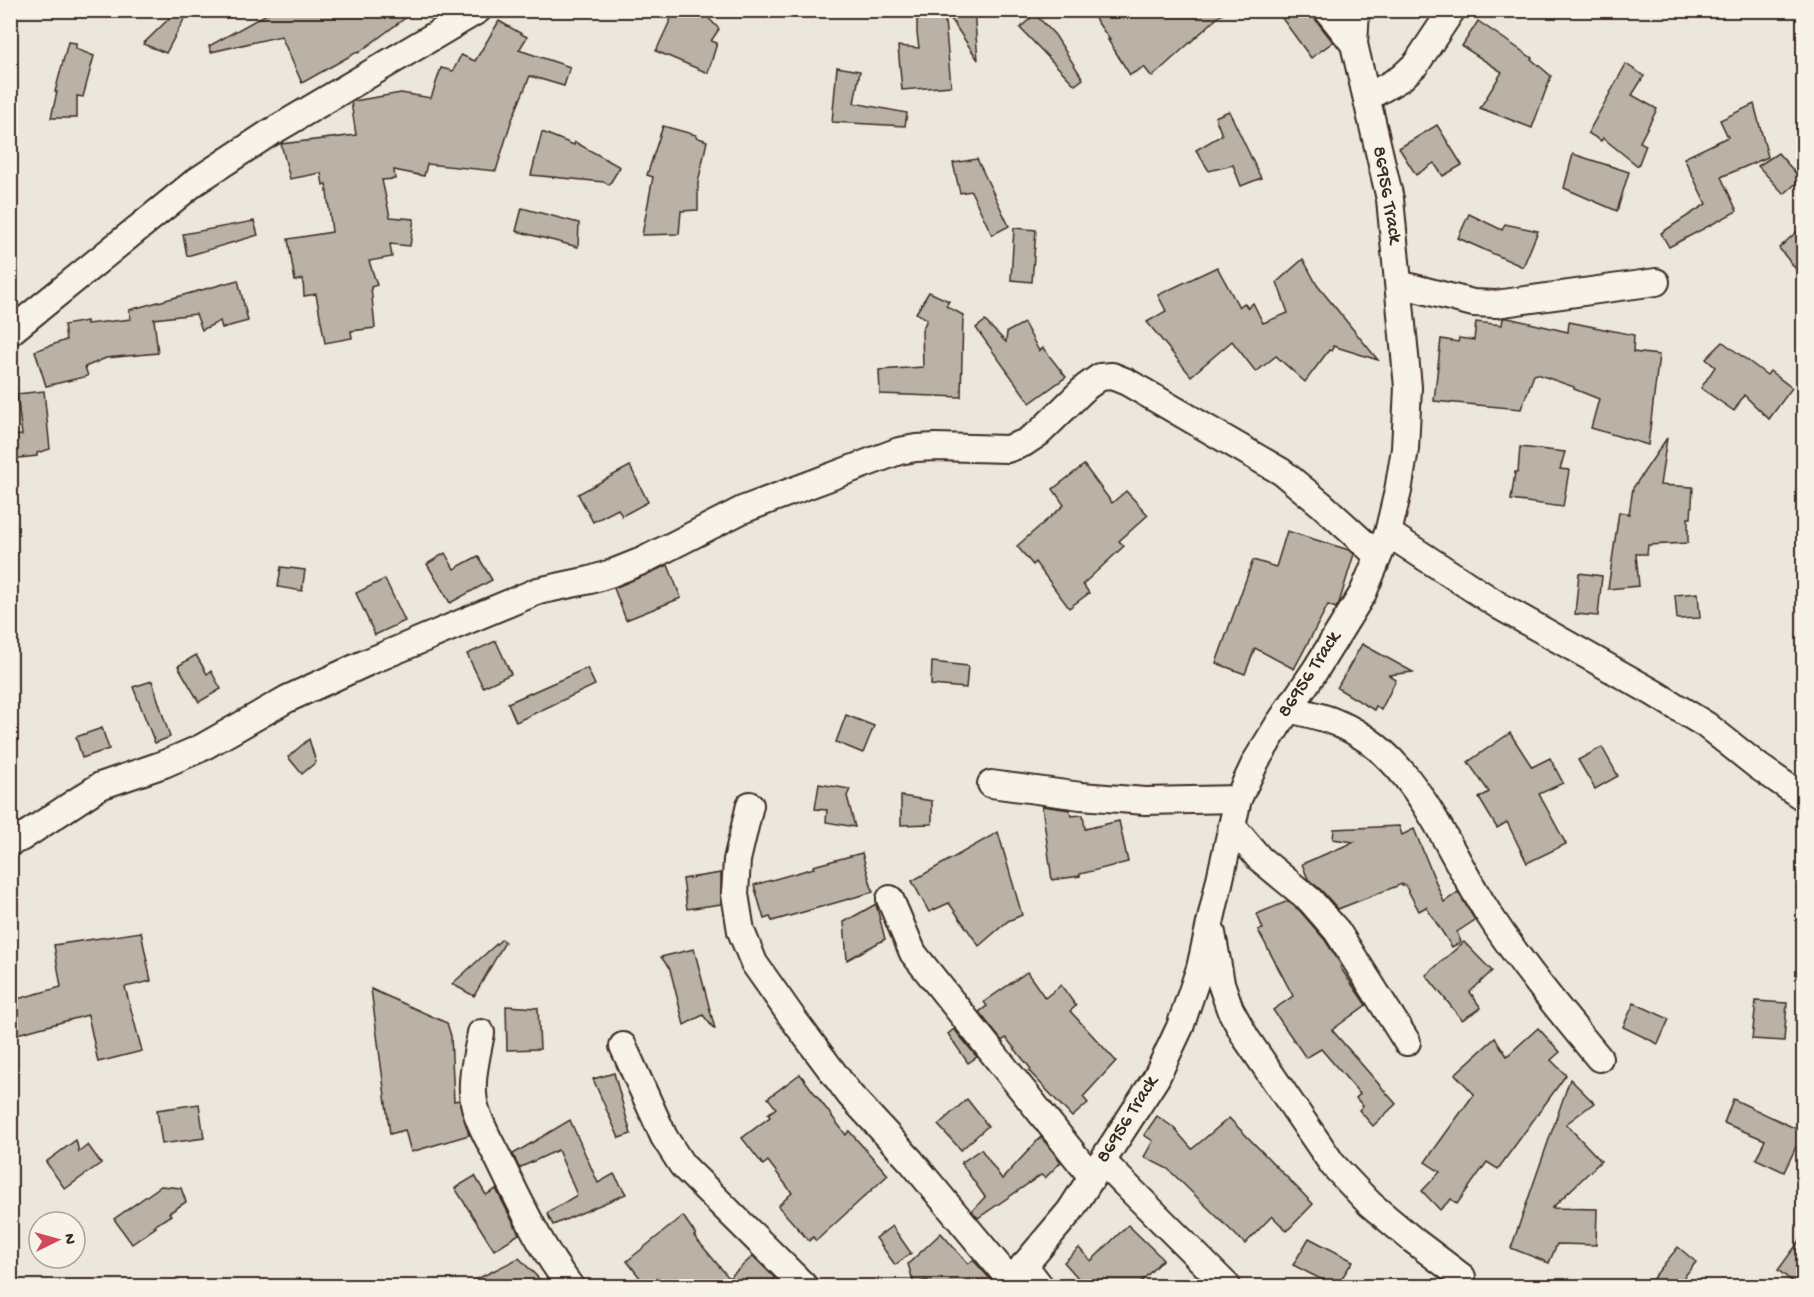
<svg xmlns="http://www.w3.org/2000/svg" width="1814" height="1297" viewBox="0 0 1814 1297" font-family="'Gochi Hand',sans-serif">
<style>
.building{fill:#bab2a7;stroke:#3b2a1e;stroke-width:1.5}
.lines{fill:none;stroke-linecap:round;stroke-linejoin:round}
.street-casing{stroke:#3b2a1e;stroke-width:30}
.street{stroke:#f7f3e8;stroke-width:26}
.labels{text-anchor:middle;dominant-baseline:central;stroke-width:5;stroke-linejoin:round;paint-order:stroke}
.street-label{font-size:20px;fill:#3b2a1e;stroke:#f7f3e8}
</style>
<rect width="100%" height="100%" fill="#ece7dc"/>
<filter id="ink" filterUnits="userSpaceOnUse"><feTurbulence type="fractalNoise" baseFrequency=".0167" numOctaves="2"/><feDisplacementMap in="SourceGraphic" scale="12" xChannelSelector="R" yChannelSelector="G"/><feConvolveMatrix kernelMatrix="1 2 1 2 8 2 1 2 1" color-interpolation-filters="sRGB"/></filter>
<g filter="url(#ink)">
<!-- building -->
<g class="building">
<polygon points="178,10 189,10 166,53 143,44"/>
<polygon points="274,10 416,10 358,53 357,52 302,83 281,36 211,52 209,46"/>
<polygon points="675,10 701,10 719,29 711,41 717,43 708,73 656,51"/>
<polygon points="917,10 944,10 951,86 902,90 898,46 919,48 917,33"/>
<polygon points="945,10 974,10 978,60"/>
<polygon points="1089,10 1226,10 1152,77 1144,67 1130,75 1108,40 1110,40"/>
<polygon points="1276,10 1312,10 1315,19 1333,42 1311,58"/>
<polygon points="1035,14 1055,35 1083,79 1075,85 1020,28"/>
<polygon points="499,21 527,37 519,50 570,67 564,86 530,76 511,122 496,171 427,164 424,176 394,170 395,179 382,180 390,217 414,219 410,246 390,244 392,257 369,261 377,285 371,287 375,328 351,331 352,338 325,343 316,294 304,296 303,279 295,281 288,239 332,232 326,184 323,185 321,173 290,179 281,144 356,135 351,102 354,101 401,93 431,98 441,68 453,71 461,55 475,61"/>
<polygon points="1478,21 1532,58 1531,59 1551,76 1532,128 1480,108 1502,72 1462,46"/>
<polygon points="68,42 76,43 76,49 94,56 83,97 77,96 77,118 51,118 57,92 55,92"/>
<polygon points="1626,64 1644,76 1632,95 1657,109 1640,142 1646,145 1638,166 1603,138 1601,141 1588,133"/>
<polygon points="837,67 860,71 854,103 907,113 905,126 832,122"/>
<polygon points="1754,104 1768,157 1721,177 1737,211 1669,247 1661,233 1706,204 1684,158 1728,137 1720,120"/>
<polygon points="1229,111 1261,178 1241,186 1233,165 1209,171 1196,150 1222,135 1215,117"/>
<polygon points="1437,125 1462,165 1443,176 1434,163 1416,175 1399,148"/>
<polygon points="663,126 696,135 696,137 707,141 698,183 698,210 681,211 679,234 642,235 653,177 647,175"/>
<polygon points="542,132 574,145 575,142 620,167 609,185 604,182 531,175"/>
<polygon points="1778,153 1801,179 1784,194 1758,166"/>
<polygon points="1573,154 1629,172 1617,211 1564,188"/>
<polygon points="977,159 1009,226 992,235 971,191 960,193 953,163"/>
<polygon points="522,208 579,223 578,247 516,231"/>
<polygon points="1469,214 1502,230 1505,224 1538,231 1523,267 1458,238"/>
<polygon points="254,221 258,235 187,256 183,234"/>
<polygon points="1803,226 1803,278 1779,248"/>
<polygon points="1014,228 1036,230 1032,282 1011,280"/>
<polygon points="1303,259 1317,285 1378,360 1333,346 1332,351 1329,350 1305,382 1276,356 1256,372 1232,341 1191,376 1147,322 1166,311 1158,295 1217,267 1239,307 1244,303 1248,308 1253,303 1263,323 1288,313 1277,282"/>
<polygon points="238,280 248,321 222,328 220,321 202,330 196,314 154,319 158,353 106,358 85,367 88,376 46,386 35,351 66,340 64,325 87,321 87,324 131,319 129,310"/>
<polygon points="929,292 949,301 946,306 963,315 961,397 880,394 879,370 923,367 922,331 927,319 916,313"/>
<polygon points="1503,318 1508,318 1568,332 1569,322 1634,335 1633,352 1659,355 1648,445 1591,428 1599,399 1574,389 1574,387 1537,374 1534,375 1521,409 1434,401 1441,339 1458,342 1459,338 1474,340 1476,322 1502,325"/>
<polygon points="985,321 1006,342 1007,332 1024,323 1039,351 1043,348 1066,377 1030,403 976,328"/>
<polygon points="1723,342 1767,375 1770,371 1792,388 1769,419 1744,395 1734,411 1701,388 1715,367 1706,359"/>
<polygon points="44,391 50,449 37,453 37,456 10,459 10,436 22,435 17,394"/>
<polygon points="1667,438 1660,485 1693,487 1691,518 1688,518 1688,543 1648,545 1647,554 1636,554 1639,586 1608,589 1619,512 1629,514 1633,488"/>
<polygon points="1520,447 1565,452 1560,469 1569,470 1563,507 1511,500 1515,472 1518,472"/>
<polygon points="1084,465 1112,503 1126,491 1148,515 1119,541 1124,546 1083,584 1089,593 1069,608 1035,562 1033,565 1017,546 1064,505 1053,489"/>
<polygon points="630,466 648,502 622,516 618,509 593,522 578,494"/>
<polygon points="1287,531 1349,550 1354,554 1339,603 1336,608 1328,605 1294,669 1255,648 1245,674 1216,663 1253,560 1276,567"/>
<polygon points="445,553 454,569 478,556 492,580 450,603 427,564"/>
<polygon points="668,565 681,598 626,620 614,588"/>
<polygon points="281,567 305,570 302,591 278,587"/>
<polygon points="1579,573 1602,576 1598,616 1575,614"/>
<polygon points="385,579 405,621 375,635 356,593"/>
<polygon points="1698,593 1700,618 1677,619 1675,595"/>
<polygon points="496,641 511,674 483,687 467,654"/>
<polygon points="1362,644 1413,672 1389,675 1396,680 1381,710 1376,706 1374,710 1337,688"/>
<polygon points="196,655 207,674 211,671 221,689 199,702 178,666"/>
<polygon points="932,662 968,666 966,688 931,685"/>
<polygon points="587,668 595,685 516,722 508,703"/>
<polygon points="152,681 170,737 155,743 133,687"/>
<polygon points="846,715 874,726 863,753 836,742"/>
<polygon points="102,728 109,749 82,758 76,737"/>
<polygon points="1510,733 1532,767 1550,758 1563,783 1539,794 1566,844 1527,863 1507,822 1497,828 1479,798 1489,792 1468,762"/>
<polygon points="309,739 316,762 302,774 288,757"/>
<polygon points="1602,747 1618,776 1595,789 1578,760"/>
<polygon points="819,784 850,789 847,796 855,827 826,822 827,810 815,809"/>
<polygon points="901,796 932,801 932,824 901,825"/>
<polygon points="1042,806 1070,810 1071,816 1083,815 1085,829 1119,821 1128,862 1080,874 1080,876 1052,880"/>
<polygon points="1399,826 1402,835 1414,829 1444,902 1458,892 1475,920 1457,932 1461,942 1452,947 1426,907 1419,911 1405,885 1402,886 1402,884 1338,909 1321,890 1308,879 1302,864 1354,842 1333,839 1334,829"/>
<polygon points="998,832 1022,915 1008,921 979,946 949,903 929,912 912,881"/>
<polygon points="862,853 873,892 772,921 770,917 764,919 754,885 814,868 813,866"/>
<polygon points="721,873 721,904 687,909 683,879"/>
<polygon points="1288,901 1300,911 1325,940 1342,966 1340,967 1366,1005 1332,1030 1396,1104 1373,1126 1359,1110 1363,1106 1356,1098 1360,1094 1321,1049 1306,1058 1273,1010 1293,996 1258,930 1263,929 1257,914"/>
<polygon points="876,904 885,939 847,960 844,922"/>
<polygon points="141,932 151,981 125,987 142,1051 98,1062 88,1015 10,1036 10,1001 61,987 54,945"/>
<polygon points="502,939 505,942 474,996 452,984"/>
<polygon points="1464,942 1492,971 1470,992 1481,1008 1462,1020 1426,975"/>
<polygon points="694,949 715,1029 714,1029 703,1015 684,1025 670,969 661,957"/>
<polygon points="1027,972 1045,998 1061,985 1076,1006 1070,1011 1116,1061 1083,1097 1088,1103 1072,1117 1029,1071 1031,1069 1006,1038 1002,1041 979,1012 987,1006 984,1002"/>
<polygon points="371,989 447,1023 451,1036 454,1101 459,1100 469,1135 411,1152 405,1130 390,1134"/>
<polygon points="1756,1001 1787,1003 1784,1041 1752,1039"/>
<polygon points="1634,1003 1669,1019 1658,1044 1623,1027"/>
<polygon points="506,1006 538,1008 540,1049 507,1050"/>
<polygon points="1538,1028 1560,1052 1551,1060 1566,1075 1498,1169 1487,1162 1457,1204 1451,1199 1440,1210 1422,1191 1440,1172 1425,1162 1474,1094 1455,1074 1495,1038 1507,1056"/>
<polygon points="954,1029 977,1057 968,1063 948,1034"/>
<polygon points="614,1073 631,1134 619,1138 593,1079"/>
<polygon points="800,1074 846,1135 849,1131 888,1175 816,1241 813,1237 809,1241 778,1206 792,1193 768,1161 763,1165 742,1138 770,1117 768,1114 776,1108 768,1098"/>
<polygon points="1570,1079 1594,1103 1566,1124 1601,1161 1552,1208 1597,1209 1596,1245 1557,1244 1549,1263 1511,1248"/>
<polygon points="967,1099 988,1126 961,1150 938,1125"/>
<polygon points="1733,1099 1803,1132 1784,1172 1756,1159 1765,1140 1724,1123"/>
<polygon points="199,1104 204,1138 162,1144 157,1110"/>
<polygon points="1157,1116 1173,1127 1192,1149 1229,1118 1313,1204 1287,1231 1272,1216 1245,1244 1168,1169 1144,1157 1153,1141 1144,1135"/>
<polygon points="570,1120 598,1183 614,1174 626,1194 553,1225 547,1213 577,1195 558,1150 519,1168 513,1154"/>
<polygon points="1041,1137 1061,1162 1045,1178 1041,1175 978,1218 972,1211 985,1197 961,1163 981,1149 1002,1179"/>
<polygon points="76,1140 79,1152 88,1145 101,1163 65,1189 46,1162"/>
<polygon points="475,1176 486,1195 496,1189 519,1234 494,1250 455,1188"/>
<polygon points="161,1186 181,1188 186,1202 169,1213 171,1215 154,1226 156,1227 132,1244 114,1219"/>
<polygon points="683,1216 696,1235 694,1236 729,1278 753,1256 775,1278 766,1287 647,1287 627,1261"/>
<polygon points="1128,1225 1163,1259 1136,1287 1086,1287 1064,1262 1079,1248 1091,1261"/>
<polygon points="892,1226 911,1253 895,1265 876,1238"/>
<polygon points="941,1233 968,1264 973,1260 993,1282 992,1287 933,1287 927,1280 914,1284 908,1264"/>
<polygon points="1803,1236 1803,1287 1799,1287 1778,1270"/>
<polygon points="1309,1238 1353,1261 1336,1287 1293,1265"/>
<polygon points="1678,1247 1696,1262 1676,1287 1646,1287"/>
<polygon points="519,1258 547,1287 461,1287"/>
</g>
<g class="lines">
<!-- street casing -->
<g class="street-casing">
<g id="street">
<polyline points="1327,10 1354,44"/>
<polyline points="1368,97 1401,78 1416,64 1452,10"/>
<polyline points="1399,284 1473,303 1496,304 1656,282"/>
<polyline points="10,332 195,182 268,134 478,10"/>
<polyline points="1388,533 1501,607 1654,693 1706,725 1759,767 1804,798"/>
<path d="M 1288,709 C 1304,713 1322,716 1337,723 C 1416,755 1444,846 1488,913 C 1521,964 1560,1011 1599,1058"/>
<polyline points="991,784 1081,796 1145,801 1238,799"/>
<polyline points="750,805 737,860 735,894 741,931 754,963 794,1020 850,1095 911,1161 1011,1281"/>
<polyline points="1232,826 1259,858 1310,900 1337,931 1407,1042"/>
<polyline points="10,842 21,838 100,786 164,764 201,748 287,699 368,662 538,591 590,580 612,573 642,561 742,510 899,451 916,448 936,447 1007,449 1024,443 1039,433 1086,387 1100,377 1112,376 1127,382 1282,472 1321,504 1378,556"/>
<polyline points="890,899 913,953 1092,1177"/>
<polyline points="1212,933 1221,983 1230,1009 1246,1038 1333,1165 1370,1204 1413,1240 1462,1277"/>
<path d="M 481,1033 C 477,1055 470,1080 474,1102 C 478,1123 491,1143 500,1162 C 521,1205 541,1248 570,1286"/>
<polyline points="623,1046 664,1137 682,1165 804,1286"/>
<polyline points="1102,1161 1227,1286"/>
<polyline points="1024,1265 1040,1286"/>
<polyline points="1007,1286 1070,1211 1156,1078 1180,1027 1200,968 1238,799 1256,761 1278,725 1316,669 1363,593 1388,533 1398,491 1405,449 1408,387 1390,199 1354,44 1356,10"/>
</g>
</g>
<!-- street -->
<use href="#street" class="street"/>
</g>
</g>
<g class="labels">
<!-- street labels -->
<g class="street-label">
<text transform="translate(1386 195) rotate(80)">86956 Track</text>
<text transform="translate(1310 675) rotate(-57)">86956 Track</text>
<text transform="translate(1128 1120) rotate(-58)">86956 Track</text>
</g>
</g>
<!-- margin -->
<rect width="1814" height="1297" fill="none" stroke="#f7f3e8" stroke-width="36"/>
<rect x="18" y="18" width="1778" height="1261" fill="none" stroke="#3b2a1e" stroke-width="2" filter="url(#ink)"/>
<!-- north arrow -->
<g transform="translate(57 1240) rotate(85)"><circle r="28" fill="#f7f3e8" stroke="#aca397" stroke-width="1.5"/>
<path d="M0-4.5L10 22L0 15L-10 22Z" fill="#d1495b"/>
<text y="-9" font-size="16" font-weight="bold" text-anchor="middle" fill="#3b2a1e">N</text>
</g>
</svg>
